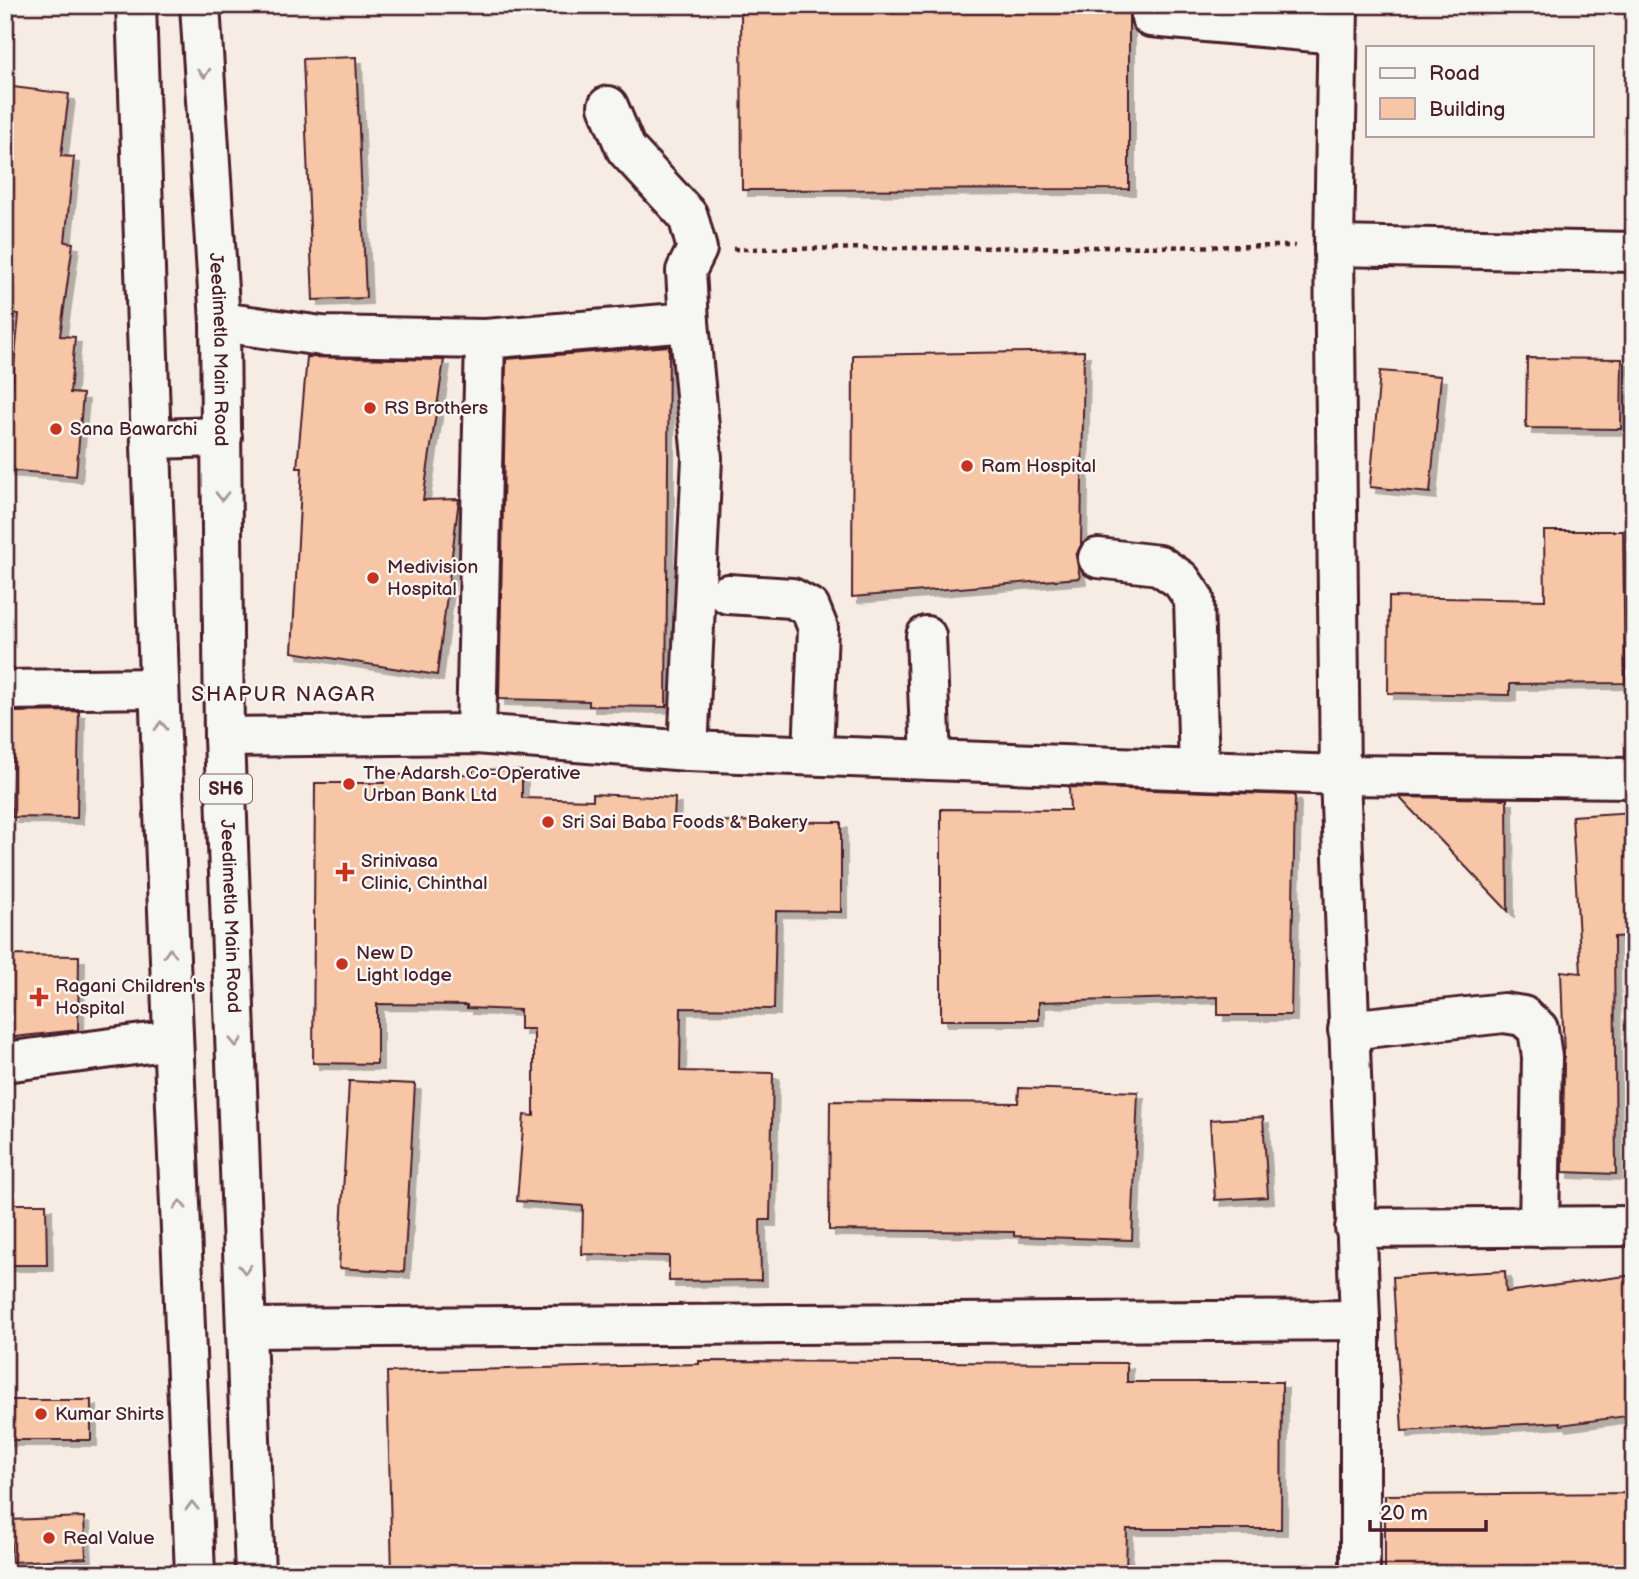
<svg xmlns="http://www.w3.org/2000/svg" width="1639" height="1579" viewBox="0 0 1639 1579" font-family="'Balsamiq Sans',sans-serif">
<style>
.building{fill:#f7c6a6;stroke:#4a1f2b;stroke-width:2;filter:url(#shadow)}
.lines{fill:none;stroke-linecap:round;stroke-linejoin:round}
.minor-casing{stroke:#4a1f2b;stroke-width:44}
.major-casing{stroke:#4a1f2b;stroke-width:44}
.path{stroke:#4a1f2b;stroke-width:4.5;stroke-dasharray:5 5;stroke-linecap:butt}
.minor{stroke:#f6f6f2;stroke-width:38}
.major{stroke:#f6f6f2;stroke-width:38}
.oneway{stroke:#a99598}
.poi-dot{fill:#c8321e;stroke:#f6f6f2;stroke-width:2.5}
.labels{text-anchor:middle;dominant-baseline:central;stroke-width:5;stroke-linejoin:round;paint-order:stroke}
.shield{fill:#f6f6f2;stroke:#7e6067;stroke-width:2}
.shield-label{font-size:18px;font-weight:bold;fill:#4a1f2b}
.street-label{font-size:19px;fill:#4a1f2b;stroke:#f6f6f2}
.poi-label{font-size:19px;fill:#4a1f2b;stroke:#f6f6f2;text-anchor:start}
.neighbourhood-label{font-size:21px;letter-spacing:2px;fill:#4a1f2b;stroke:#f6f6f2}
</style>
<defs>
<filter id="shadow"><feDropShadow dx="6" dy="6" stdDeviation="0" flood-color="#0004"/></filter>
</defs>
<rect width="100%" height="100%" fill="#f6ece3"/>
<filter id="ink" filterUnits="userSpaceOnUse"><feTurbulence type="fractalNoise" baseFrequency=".0143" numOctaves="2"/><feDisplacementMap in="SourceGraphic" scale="14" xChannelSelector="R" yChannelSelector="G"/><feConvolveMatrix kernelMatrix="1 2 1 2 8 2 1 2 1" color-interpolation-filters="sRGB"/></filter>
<g filter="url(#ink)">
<!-- building -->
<g class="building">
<polygon points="741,5 1129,5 1129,189 742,190"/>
<polygon points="356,57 366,298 313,300 303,59"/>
<polygon points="5,86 69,94 61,156 74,157 65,242 73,243 60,336 75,337 70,393 83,394 76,476 5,470 5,387 12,388 19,314 5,312"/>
<polygon points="669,346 666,707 589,706 589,701 499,699 506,359"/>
<polygon points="1084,351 1081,545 1076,556 1080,578 852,597 853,355"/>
<polygon points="307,357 444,360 423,500 459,499 437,675 292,652 302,468 297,468"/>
<polygon points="1527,358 1622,359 1621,429 1526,428"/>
<polygon points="1380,371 1441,376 1430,493 1370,487"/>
<polygon points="1544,531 1623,531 1625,683 1510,684 1510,695 1388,693 1389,597 1545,600"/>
<polygon points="79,711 77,818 12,817 14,712"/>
<polygon points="473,769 522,771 522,798 593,800 593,794 675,798 674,821 841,822 841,912 776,911 774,1009 681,1008 680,1071 773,1073 770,1220 760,1220 761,1280 669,1281 669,1256 582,1254 583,1206 517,1201 524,1115 534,1116 534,1029 520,1029 520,1010 467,1008 467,1005 377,1004 377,1064 313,1063 315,783 384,783 384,775 473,774"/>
<polygon points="1069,787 1295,795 1291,1015 1218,1015 1218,997 1039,1002 1039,1020 941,1020 941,809 1070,810"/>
<polygon points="1399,797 1507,799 1508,911"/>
<polygon points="1634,812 1634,936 1614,937 1616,1174 1563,1172 1564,1057 1561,971 1581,973 1572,816"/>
<polygon points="5,955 79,956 78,1030 5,1038"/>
<polygon points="349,1081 415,1084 404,1272 339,1268"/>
<polygon points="1019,1088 1138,1092 1132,1240 1014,1236 1014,1232 829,1230 830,1101 1018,1103"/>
<polygon points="1263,1117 1268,1197 1215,1200 1210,1120"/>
<polygon points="5,1204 46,1204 47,1265 5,1265"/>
<polygon points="1505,1271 1506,1292 1634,1275 1634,1415 1561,1425 1560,1422 1402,1431 1393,1277"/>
<polygon points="699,1361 1127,1363 1127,1382 1282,1382 1281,1529 1127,1529 1126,1574 392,1574 387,1372 699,1364"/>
<rect x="5" y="1400" width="86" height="40"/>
<polygon points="1634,1493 1634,1574 1385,1574 1385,1495"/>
<polygon points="84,1517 86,1558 12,1562 10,1520"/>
</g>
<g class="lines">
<!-- minor casing -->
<g class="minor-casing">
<g id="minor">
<polyline points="1338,5 1334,246 1340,775 1360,1320 1360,1574"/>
<polyline points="1151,17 1337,34"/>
<polyline points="1334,246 1634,252"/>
<polyline points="220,322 322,336 485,339"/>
<polyline points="1098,558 1159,565 1181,580 1194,599 1199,770"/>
<polyline points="728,594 792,598 810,608 818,628 813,755"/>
<polyline points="926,636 931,760"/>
<polyline points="5,690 159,688"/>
<polyline points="476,734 485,339 689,322 686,271 697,249 688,216 626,149 608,106"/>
<polyline points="224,737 476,734 688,751 1199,770 1340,775 1634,778"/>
<polyline points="688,751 702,458 689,322"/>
<polyline points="1348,1030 1504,1013 1523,1016 1538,1029 1542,1057 1539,1227"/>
<polyline points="5,1062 173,1040"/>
<polyline points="1355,1228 1634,1226"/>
<polyline points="247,1328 1360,1320"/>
</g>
</g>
<!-- major casing -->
<g class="major-casing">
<g id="major">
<polyline points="136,5 161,738 195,1574"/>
<path id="s1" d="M 200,5 L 220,322 L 224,737 L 255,1574"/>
<polyline points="151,439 222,437"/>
</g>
</g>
<!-- path -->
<polyline class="path" points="733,249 1295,246"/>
<!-- minor -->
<use href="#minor" class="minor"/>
<!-- major -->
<use href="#major" class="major"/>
</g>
<!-- one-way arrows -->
<defs><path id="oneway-chevron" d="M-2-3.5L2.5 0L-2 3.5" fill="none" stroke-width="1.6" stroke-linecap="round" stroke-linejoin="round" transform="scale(1.75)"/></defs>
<g class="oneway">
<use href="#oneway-chevron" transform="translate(204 73) rotate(86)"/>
<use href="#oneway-chevron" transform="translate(222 496) rotate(90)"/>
<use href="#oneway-chevron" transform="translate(161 726) rotate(-92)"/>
<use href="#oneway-chevron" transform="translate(170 953) rotate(-92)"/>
<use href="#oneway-chevron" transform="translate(236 1042) rotate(88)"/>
<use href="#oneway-chevron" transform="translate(180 1205) rotate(-92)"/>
<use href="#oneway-chevron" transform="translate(245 1269) rotate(88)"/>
<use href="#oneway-chevron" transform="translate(192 1506) rotate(-92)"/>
</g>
</g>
<!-- markers -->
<g class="poi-dot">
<circle cx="370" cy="408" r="7"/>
<circle cx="56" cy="429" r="7"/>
<circle cx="967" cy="466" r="7"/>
<circle cx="373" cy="578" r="7"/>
<circle cx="349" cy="784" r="7"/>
<circle cx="548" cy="822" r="7"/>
<path d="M341.5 861.5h7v7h7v7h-7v7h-7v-7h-7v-7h7z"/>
<circle cx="342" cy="964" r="7"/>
<path d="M35.5 986.5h7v7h7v7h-7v7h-7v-7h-7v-7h7z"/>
<circle cx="41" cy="1414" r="7"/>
<circle cx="49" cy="1538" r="7"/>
</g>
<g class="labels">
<!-- shield labels -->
<rect class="shield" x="200" y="774.5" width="52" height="29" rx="5"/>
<g class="shield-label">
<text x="226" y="789">SH6</text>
</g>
<!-- street labels -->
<g class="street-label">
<text stroke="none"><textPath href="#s1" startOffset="345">Jeedimetla Main Road</textPath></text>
<text stroke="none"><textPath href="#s1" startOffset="912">Jeedimetla Main Road</textPath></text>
</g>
<!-- poi labels -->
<g class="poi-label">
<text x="384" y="408">RS Brothers</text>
<text x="70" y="429">Sana Bawarchi</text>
<text x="981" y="466">Ram Hospital</text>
<text x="387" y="567">Medivision<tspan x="387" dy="22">Hospital</tspan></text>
<text x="363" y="773">The Adarsh Co-Operative<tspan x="363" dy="22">Urban Bank Ltd</tspan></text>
<text x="562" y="822">Sri Sai Baba Foods &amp; Bakery</text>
<text x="361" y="861">Srinivasa<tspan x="361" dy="22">Clinic, Chinthal</tspan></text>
<text x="356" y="953">New D<tspan x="356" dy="22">Light lodge</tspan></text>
<text x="55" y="986">Ragani Children's<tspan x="55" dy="22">Hospital</tspan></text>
<text x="55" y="1414">Kumar Shirts</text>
<text x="63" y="1538">Real Value</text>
</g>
<!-- neighbourhood labels -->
<g class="neighbourhood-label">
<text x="284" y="694">SHAPUR NAGAR</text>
</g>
</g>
<!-- margin -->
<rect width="1639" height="1579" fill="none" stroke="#f6f6f2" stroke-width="28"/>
<rect x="14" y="14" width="1611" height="1551" fill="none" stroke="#4a1f2b" stroke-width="2.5" filter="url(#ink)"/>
<!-- legend -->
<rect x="1366" y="46" width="228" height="91" fill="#f6f6f2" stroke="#b1a0a2" stroke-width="2"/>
<rect x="1380" y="68" width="35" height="10" fill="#f6f6f2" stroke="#b1a0a2" stroke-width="2"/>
<text x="1429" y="80" font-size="21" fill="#4a1f2b">Road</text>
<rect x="1380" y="98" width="35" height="21" fill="#f7c6a6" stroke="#b1a0a2" stroke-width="2"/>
<text x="1429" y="116" font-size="21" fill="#4a1f2b">Building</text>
<!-- scale -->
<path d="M1370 1520v10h116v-10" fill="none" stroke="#4a1f2b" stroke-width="3.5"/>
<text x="1380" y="1520" font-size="21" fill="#4a1f2b" stroke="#f6f6f2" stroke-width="5" paint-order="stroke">20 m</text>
</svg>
